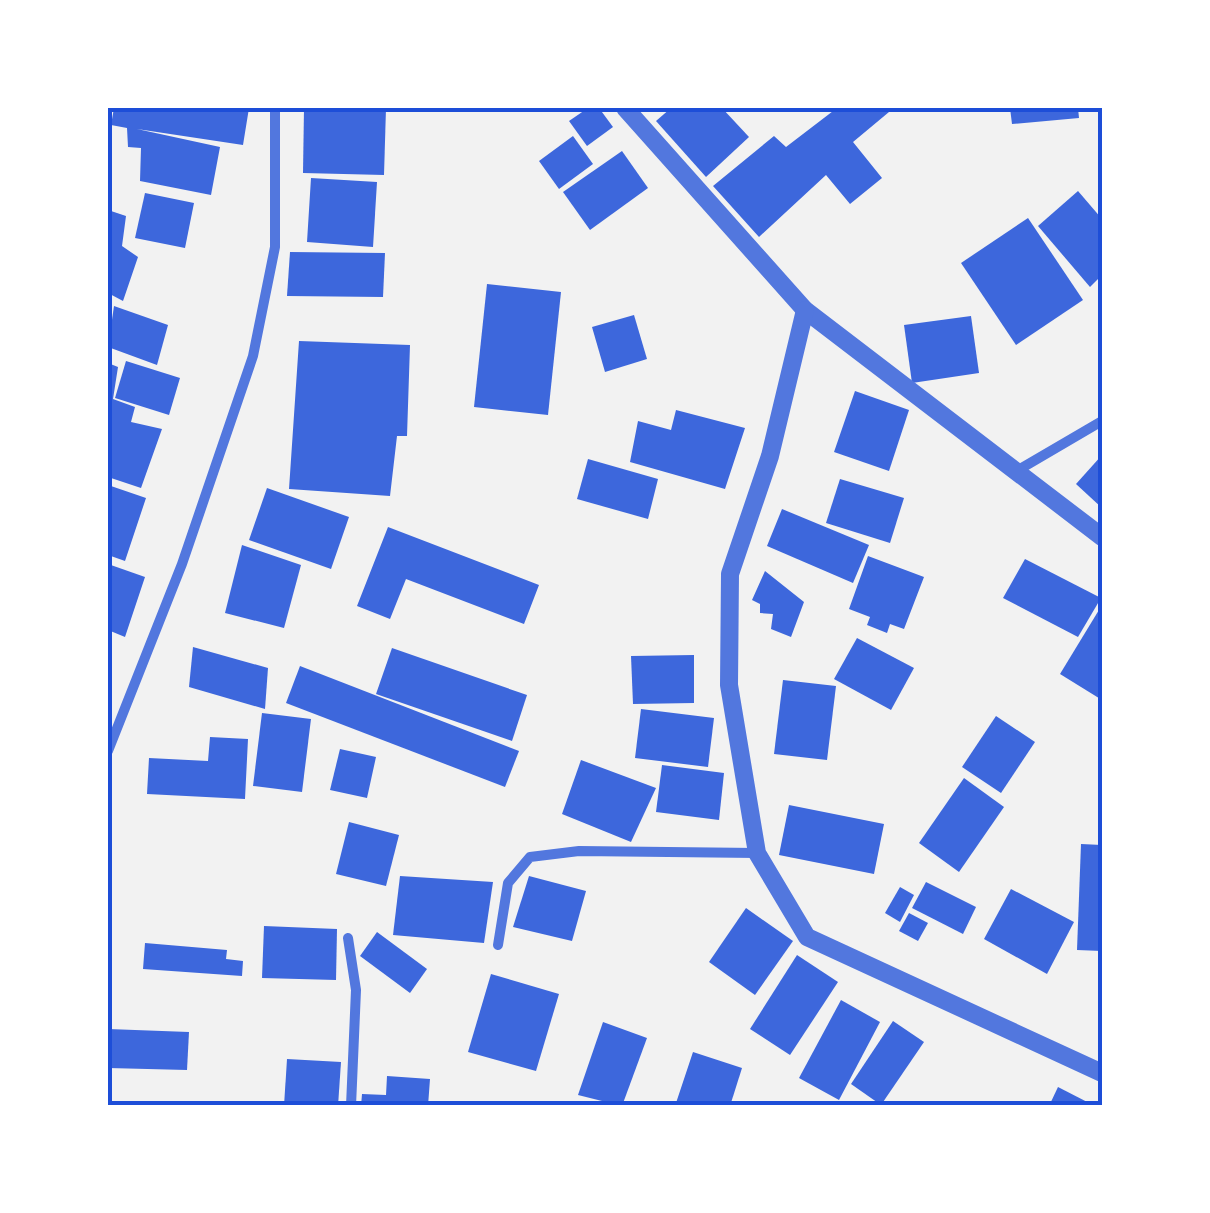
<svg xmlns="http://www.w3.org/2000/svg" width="1210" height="1213" viewBox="0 0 1210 1213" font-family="'IBM Plex Sans',sans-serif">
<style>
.building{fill:#3d67dc}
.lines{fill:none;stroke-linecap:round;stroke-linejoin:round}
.minor{stroke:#5277de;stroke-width:10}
.tertiary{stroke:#5277de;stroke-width:18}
.neatline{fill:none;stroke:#1d4ed8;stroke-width:4}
</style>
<rect width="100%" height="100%" fill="#f2f2f2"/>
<!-- building -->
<g class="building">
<polygon points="114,108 249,108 243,145 137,129 220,147 211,195 140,181 141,148 128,147 127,128 111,125"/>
<polygon points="304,108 386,108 384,175 303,173"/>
<polygon points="588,108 599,108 613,127 587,146 569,121"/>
<polygon points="671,108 722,108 749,137 706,177 656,121"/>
<polygon points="837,108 885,108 889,112 853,142 882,178 850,204 826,175 759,237 713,186 774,136 786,147"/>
<polygon points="1010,108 1078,108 1079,118 1012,124"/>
<polygon points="573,136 593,164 559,189 539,161"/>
<polygon points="622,151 648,188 590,230 563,192"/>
<polygon points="311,178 377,182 373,247 307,242"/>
<polygon points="1078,191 1102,219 1102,275 1090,287 1038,226"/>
<polygon points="145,193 194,203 185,248 135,238"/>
<polygon points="108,210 126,216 122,246 138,257 123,301 108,293"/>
<polygon points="1028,218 1083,300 1016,345 961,263"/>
<polygon points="290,252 385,253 383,297 287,296"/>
<polygon points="487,284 561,292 548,415 474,407"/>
<polygon points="114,306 168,325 157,365 108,347"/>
<polygon points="634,315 647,359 605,372 592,327"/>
<polygon points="971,316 979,373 912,383 904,325"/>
<polygon points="299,341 410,345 407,436 397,436 390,496 289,489"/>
<polygon points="126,361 180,378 169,415 115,398"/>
<polygon points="108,363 118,367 113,399 135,407 131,422 162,429 141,488 108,477"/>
<polygon points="855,391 909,410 889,471 834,452"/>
<polygon points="676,410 745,428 725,489 630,462 638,421 671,430"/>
<polygon points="1102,455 1102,508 1076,484"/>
<polygon points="588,459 658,479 648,519 577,499"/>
<polygon points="840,479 904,498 890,543 826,523"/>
<polygon points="108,485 146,498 125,561 108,555"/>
<polygon points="267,488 349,517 331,569 249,540"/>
<polygon points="782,509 869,545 853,583 767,546"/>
<polygon points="388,527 539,585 524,624 406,579 390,619 357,606"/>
<polygon points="242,545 301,565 284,628 225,613"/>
<polygon points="868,556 924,577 904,629 890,624 887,633 867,625 870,617 849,609"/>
<polygon points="1025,559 1101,598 1078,637 1003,598"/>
<polygon points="108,564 145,577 125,637 108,630"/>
<polygon points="765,571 804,602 791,637 771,629 773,614 760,613 760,604 752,600"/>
<polygon points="1102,605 1102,700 1060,674"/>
<polygon points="857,638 914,668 891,710 834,679"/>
<polygon points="193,647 268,668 265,709 189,687"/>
<polygon points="392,648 527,695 512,741 376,694"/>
<polygon points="694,655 694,703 633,704 631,656"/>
<polygon points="300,666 519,751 505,787 286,703"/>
<polygon points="783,680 836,686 827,760 774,754"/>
<polygon points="641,709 714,718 708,767 635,758"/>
<polygon points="262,713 311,719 302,792 253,786"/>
<polygon points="996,716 1035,742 1001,793 962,767"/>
<polygon points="210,737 248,739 245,799 147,794 149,758 208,761"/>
<polygon points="340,749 376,757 367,798 330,790"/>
<polygon points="581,760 656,788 631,842 562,814"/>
<polygon points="662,765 724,773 719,820 656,812"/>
<polygon points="964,778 1004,807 959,872 919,843"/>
<polygon points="789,805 884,824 874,874 779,855"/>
<polygon points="349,822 399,835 386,886 336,874"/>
<polygon points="1081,844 1102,845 1102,951 1077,950"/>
<polygon points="400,876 493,882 484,943 393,935"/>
<polygon points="529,876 586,891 572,941 513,927"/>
<polygon points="926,882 976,907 963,934 912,908"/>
<polygon points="900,887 914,895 900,922 885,913"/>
<polygon points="1011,889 1074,922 1047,974 984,939"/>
<polygon points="746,908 793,941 755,995 709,962"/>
<polygon points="909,913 928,923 918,941 899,931"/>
<polygon points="264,926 337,929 336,980 262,978"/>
<polygon points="377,932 427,969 410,993 360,956"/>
<polygon points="145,943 227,950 226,959 243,961 242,976 143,969"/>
<polygon points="797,955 838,982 790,1055 750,1029"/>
<polygon points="491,974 559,994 536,1071 468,1052"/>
<polygon points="841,1000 880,1022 839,1100 799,1078"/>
<polygon points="893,1021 924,1042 881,1105 851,1084"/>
<polygon points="603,1022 647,1038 622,1106 578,1095"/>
<polygon points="108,1029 189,1032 187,1070 108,1068"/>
<polygon points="693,1052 742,1068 730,1106 675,1106"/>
<polygon points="287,1059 341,1062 338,1106 284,1106"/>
<polygon points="387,1076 430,1079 428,1106 361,1106 362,1094 386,1095"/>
<polygon points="1058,1087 1095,1106 1049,1106"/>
</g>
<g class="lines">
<!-- minor -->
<g class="minor">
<polyline points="1015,472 1102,421"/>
<polyline points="108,751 182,564 253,356 275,247 275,108"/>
<polyline points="348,938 356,990 351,1106"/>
<polyline points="498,945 508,883 530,857 579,851 757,853"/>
</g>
<!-- tertiary -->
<g class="tertiary">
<polyline points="625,108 805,310 1102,537"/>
<polyline points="805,310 770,456 730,574 729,685 757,853 807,937 1102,1073"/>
</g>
</g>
<!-- border -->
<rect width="1210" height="1213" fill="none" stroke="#ffffff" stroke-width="220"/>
<rect x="110" y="110" width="990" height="993" class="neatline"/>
</svg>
